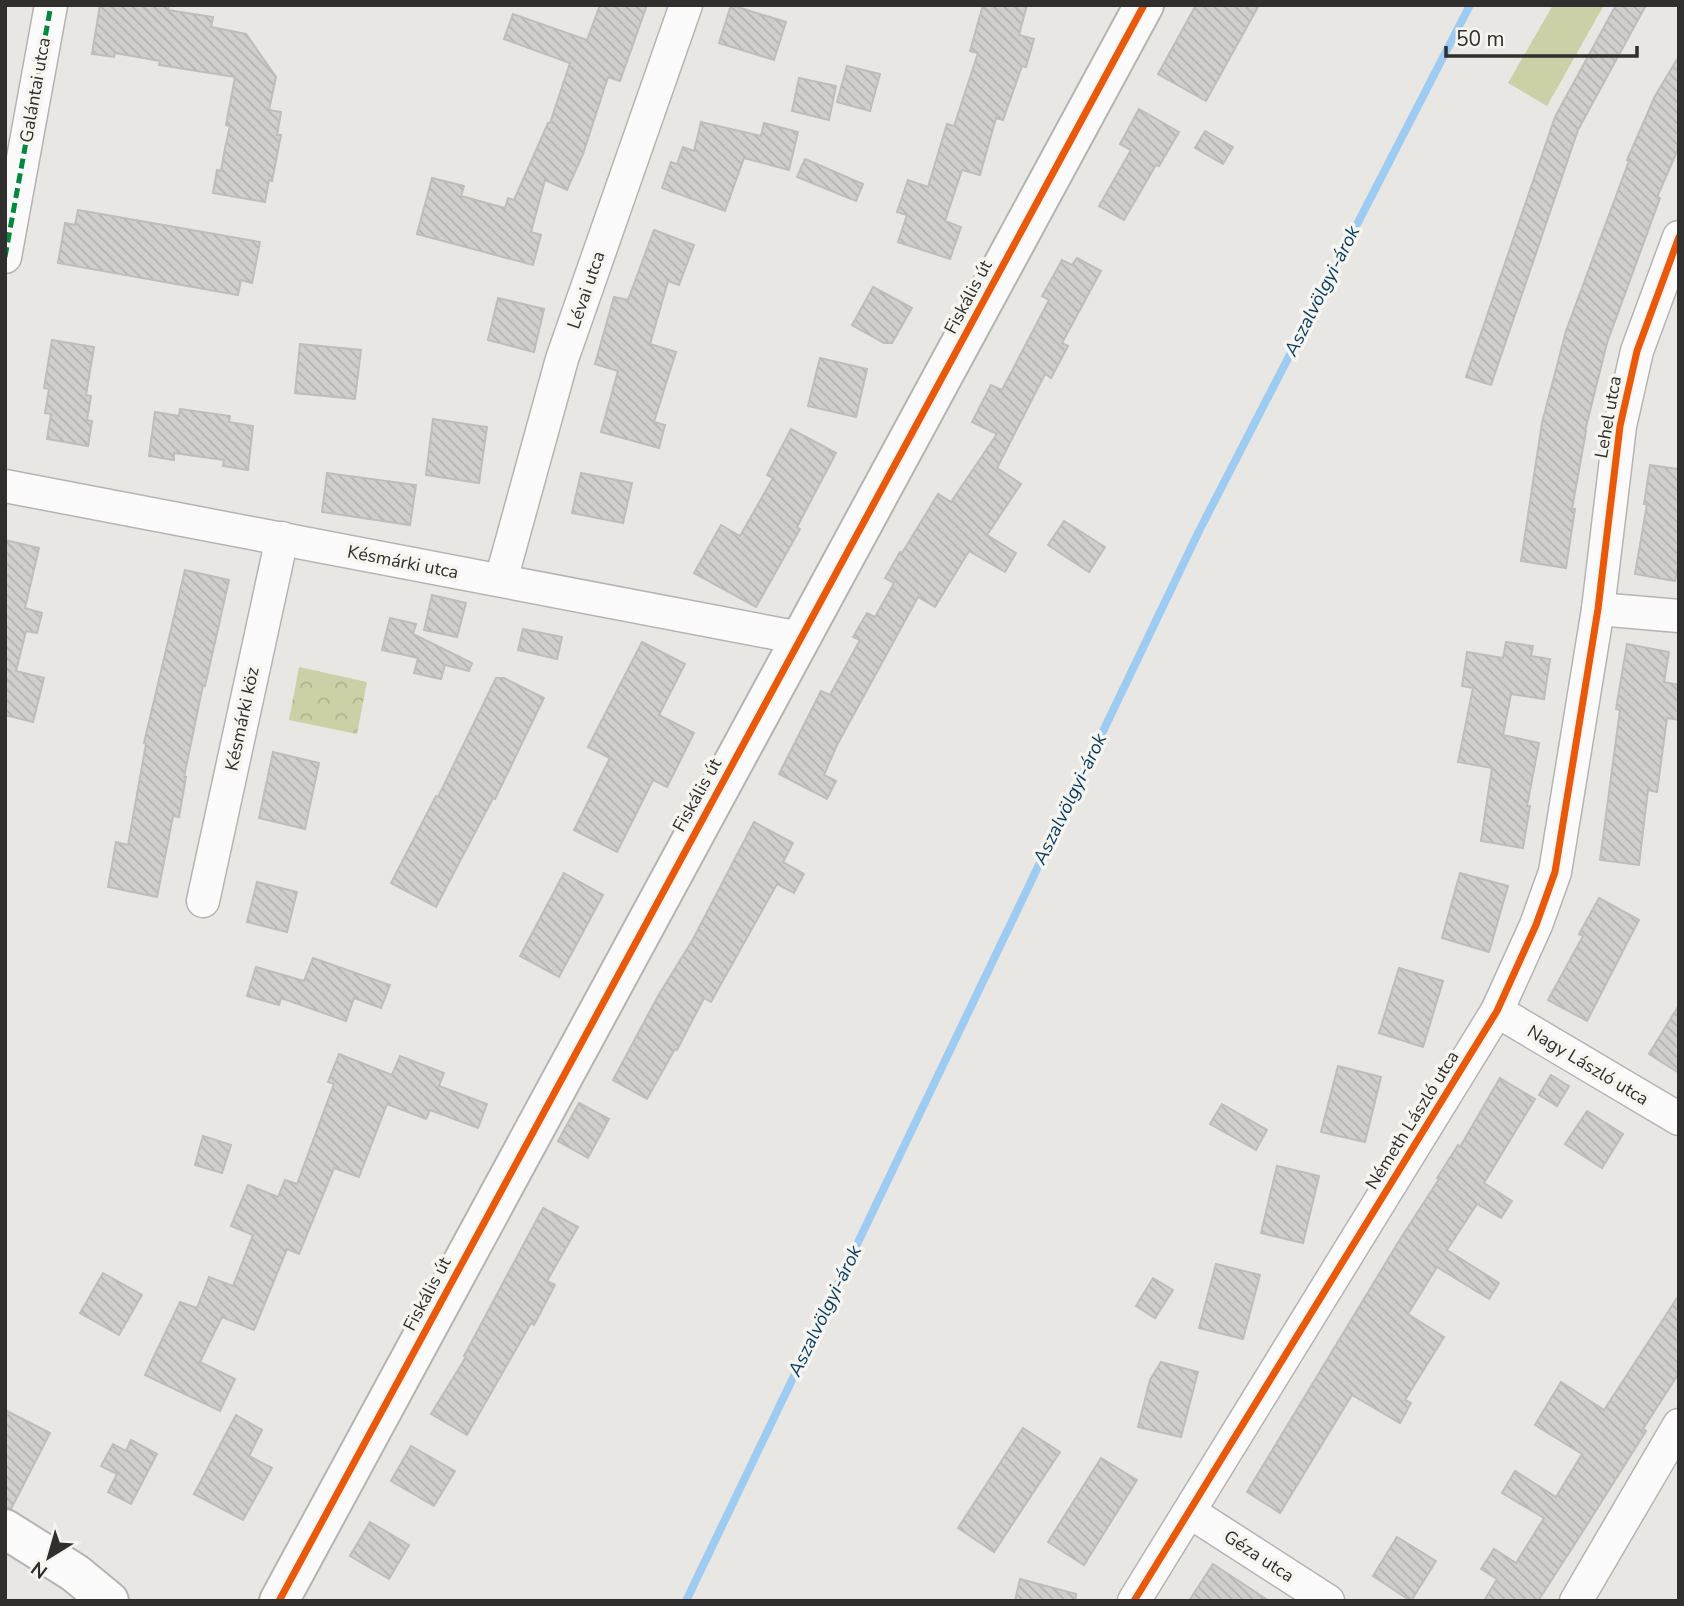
<svg xmlns="http://www.w3.org/2000/svg" width="1684" height="1606" viewBox="0 0 1684 1606" font-family="'Nunito Sans',sans-serif">
<style>
.green{fill:#cdd0a6}
.park{fill:url(#park-crowns)}
.lines{fill:none;stroke-linecap:round;stroke-linejoin:round}
.stream{stroke:#9dcbf2;stroke-width:8}
.building{fill:url(#building-back-hatch);stroke:#bebdbc;stroke-width:2}
.street-casing{stroke:#b5b4b2;stroke-width:35}
.secondary-casing{stroke:#b5b4b2;stroke-width:42}
.street{stroke:#fcfbfb;stroke-width:32}
.secondary{stroke:#fcfbfb;stroke-width:38}
.quiet{stroke:#00873e;stroke-width:5;stroke-dasharray:10 5;stroke-linecap:butt}
.cycleway-casing{stroke:#f7f5f0;stroke-width:11}
.cycleway{stroke:#e8590c;stroke-width:7}
.labels{text-anchor:middle;dominant-baseline:central;stroke-width:7;stroke-linejoin:round;paint-order:stroke}
.street-label{font-size:18px;fill:#302f2d;stroke:#f7f5f0}
.water-label{font-size:19px;font-style:italic;fill:#063a5f;stroke:#f7f5f0}
</style>
<defs>
<pattern id="park-crowns" width="20" height="18" patternUnits="userSpaceOnUse" patternTransform="scale(1.75)"><rect width="20" height="18" fill="#cdd0a6"/><path d="M2 6a3 3 0 1 1 6 0M12 15a3 3 0 1 1 6 0" fill="none" stroke="#b0b38f"/></pattern>
<pattern id="building-back-hatch" width="6" height="6" patternUnits="userSpaceOnUse" patternTransform="scale(1.75)"><rect width="6" height="6" fill="#d0cfce"/><path d="M-1 5l2 2M0 0l6 6M5-1l2 2" fill="none" stroke="#b3b2b1"/></pattern>
</defs>
<rect width="100%" height="100%" fill="#e8e7e4"/>
<!-- green -->
<polygon class="green" points="1553,5 1604,5 1547,106 1508,83"/>
<!-- park -->
<polygon class="park" points="299,667 367,682 357,734 289,720"/>
<g class="lines">
<!-- stream -->
<polyline class="stream" points="686,1601 1199,531 1470,5"/>
</g>
<!-- building -->
<g class="building">
<polygon points="100,5 169,5 168,10 213,17 211,27 246,34 276,77 269,110 281,112 277,135 281,135 272,181 269,180 265,202 213,193 217,170 221,171 225,148 230,126 226,125 235,77 159,65 160,61 115,53 114,57 92,54"/>
<polygon points="600,5 647,5 620,81 608,77 583,154 567,190 545,180 531,232 541,235 533,265 417,234 432,178 464,186 461,196 505,208 508,198 514,200 548,123 550,123 570,63 504,39 513,14 587,40"/>
<polygon points="731,5 786,22 774,60 719,43"/>
<polygon points="983,5 1027,5 1019,35 1034,39 1026,67 1022,66 1003,120 996,118 980,175 962,170 945,221 961,227 950,259 898,242 907,215 897,212 908,180 928,187 947,124 954,126 978,53 970,51"/>
<polygon points="1196,5 1259,5 1206,101 1158,74"/>
<polygon points="1616,5 1646,5 1578,130 1491,385 1466,377 1555,117"/>
<polygon points="1679,56 1679,147 1657,197 1660,198 1607,343 1585,431 1586,431 1572,509 1575,509 1566,568 1521,561 1542,423 1566,331 1629,161 1627,160 1655,96"/>
<polygon points="847,66 880,74 870,111 837,102"/>
<polygon points="799,78 836,86 829,120 792,111"/>
<polygon points="1139,109 1179,132 1159,166 1156,165 1124,220 1099,206 1131,150 1120,144"/>
<polygon points="701,122 761,136 764,123 798,132 789,170 744,158 725,211 662,188 671,162 677,164 683,147 694,151"/>
<polygon points="1205,131 1233,147 1223,164 1195,148"/>
<polygon points="805,159 863,184 856,201 797,177"/>
<polygon points="78,210 260,242 252,283 241,280 238,295 58,263 65,223 75,225"/>
<polygon points="654,230 694,245 679,285 668,281 650,344 676,352 654,422 665,425 659,448 601,432 618,371 595,364 614,297 628,300"/>
<polygon points="1077,258 1101,271 1062,343 1068,346 1051,378 1045,374 997,468 1021,484 987,535 1016,553 1005,572 969,551 935,607 918,597 837,745 824,775 836,781 827,799 779,774 821,691 830,695 860,640 853,637 867,613 875,617 894,583 885,578 900,552 902,553 938,494 951,502 997,434 972,422 991,385 1002,390 1049,300 1042,296 1062,260 1072,265"/>
<polygon points="873,287 912,308 892,343 884,343 852,325"/>
<polygon points="498,298 544,309 534,352 488,340"/>
<polygon points="52,340 94,347 86,395 91,396 87,420 92,421 88,446 47,439 51,414 45,413 49,389 44,388"/>
<polygon points="300,344 361,350 355,399 295,393"/>
<polygon points="820,358 867,369 856,417 808,406"/>
<polygon points="180,409 230,416 229,422 253,426 248,470 223,466 224,460 174,453 174,460 149,456 155,412 179,416"/>
<polygon points="433,419 487,427 479,483 426,475"/>
<polygon points="791,429 836,453 797,527 800,529 756,607 694,573 721,525 740,536 773,478 767,475"/>
<polygon points="1650,465 1679,469 1679,562 1675,581 1635,574 1647,504 1644,504"/>
<polygon points="327,473 416,485 410,525 322,512"/>
<polygon points="581,473 632,483 623,523 572,513"/>
<polygon points="1064,521 1105,547 1089,572 1048,545"/>
<polygon points="5,540 39,548 25,608 42,613 37,633 26,631 16,671 44,678 33,722 5,715"/>
<polygon points="185,570 229,580 205,686 203,685 184,777 186,777 179,817 173,816 157,897 108,887 116,842 128,845 146,744 144,743"/>
<polygon points="432,595 466,603 457,637 424,630"/>
<polygon points="390,618 416,624 413,634 472,663 469,671 445,665 441,679 414,673 418,658 382,650"/>
<polygon points="523,629 562,637 557,659 518,650"/>
<polygon points="642,642 685,664 659,715 694,733 667,787 653,780 617,852 574,830 610,758 588,747"/>
<polygon points="1506,642 1533,646 1531,656 1550,659 1544,699 1511,694 1503,735 1539,743 1527,806 1530,806 1523,848 1481,841 1492,768 1458,762 1473,688 1462,686 1467,652 1503,658"/>
<polygon points="1627,644 1669,652 1664,682 1679,685 1679,720 1667,718 1657,792 1648,790 1639,865 1600,860 1620,710 1616,709"/>
<polygon points="496,678 504,678 544,698 495,799 493,798 436,907 391,883 436,796 438,797"/>
<polygon points="273,752 319,763 305,829 259,818"/>
<polygon points="754,822 793,843 783,862 804,874 794,893 777,884 711,1002 704,998 677,1050 675,1049 647,1099 613,1080 658,996 692,941"/>
<polygon points="564,873 603,895 559,977 520,956"/>
<polygon points="1460,873 1508,886 1489,952 1442,938"/>
<polygon points="257,882 297,892 287,932 247,922"/>
<polygon points="1599,898 1639,920 1587,1021 1548,1000 1583,936 1579,934"/>
<polygon points="313,958 390,985 381,1008 354,998 346,1021 281,998 279,1005 247,996 256,967 304,981"/>
<polygon points="1399,968 1443,981 1423,1047 1379,1033"/>
<polygon points="1679,1005 1679,1073 1649,1054"/>
<polygon points="339,1054 392,1075 400,1056 444,1073 439,1086 487,1104 478,1128 430,1110 426,1119 387,1104 359,1177 334,1168 299,1254 287,1249 254,1330 222,1317 200,1362 235,1379 220,1411 145,1375 180,1302 197,1308 209,1277 233,1286 253,1235 231,1226 248,1185 278,1197 285,1180 297,1184 334,1084 328,1082"/>
<polygon points="1338,1066 1381,1077 1365,1142 1321,1132"/>
<polygon points="1551,1075 1569,1086 1557,1106 1539,1095"/>
<polygon points="1500,1078 1535,1099 1484,1183 1512,1201 1501,1218 1477,1204 1447,1250 1499,1283 1489,1299 1437,1267 1408,1314 1444,1337 1405,1400 1411,1403 1400,1423 1352,1395 1280,1513 1247,1492 1399,1241 1439,1179 1437,1178 1458,1145 1460,1147"/>
<polygon points="579,1103 609,1119 588,1158 558,1141"/>
<polygon points="1222,1104 1267,1130 1256,1150 1210,1124"/>
<polygon points="1587,1111 1623,1134 1602,1168 1565,1144"/>
<polygon points="203,1136 231,1145 222,1173 195,1165"/>
<polygon points="1277,1166 1319,1176 1303,1243 1261,1233"/>
<polygon points="543,1208 578,1227 547,1281 555,1285 534,1325 531,1323 467,1435 431,1414 466,1357 464,1356"/>
<polygon points="1216,1264 1260,1275 1243,1339 1199,1328"/>
<polygon points="103,1273 142,1295 119,1335 80,1313"/>
<polygon points="1153,1278 1173,1290 1155,1318 1136,1306"/>
<polygon points="1679,1295 1679,1373 1643,1429 1646,1431 1578,1539 1538,1601 1484,1601 1497,1579 1481,1569 1494,1549 1516,1563 1544,1518 1502,1493 1515,1471 1556,1497 1582,1454 1535,1425 1561,1382 1604,1410"/>
<polygon points="1161,1362 1198,1372 1181,1437 1138,1427 1150,1380"/>
<polygon points="5,1410 50,1433 11,1509 5,1507"/>
<polygon points="236,1415 262,1430 249,1456 272,1468 243,1520 194,1494"/>
<polygon points="1023,1428 1060,1452 994,1552 958,1528"/>
<polygon points="131,1440 157,1454 131,1504 108,1492 117,1474 101,1466 113,1444 126,1451"/>
<polygon points="411,1446 455,1471 434,1506 391,1481"/>
<polygon points="1101,1458 1137,1480 1084,1565 1048,1542"/>
<polygon points="370,1522 409,1545 389,1579 350,1556"/>
<polygon points="1397,1537 1436,1561 1411,1601 1373,1576"/>
<polygon points="1213,1564 1269,1601 1189,1601"/>
<polygon points="1020,1579 1076,1594 1075,1601 1015,1601"/>
</g>
<g class="lines">
<!-- street casing -->
<g class="street-casing">
<g id="street">
<polyline points="5,257 51,5"/>
<polyline points="5,486 800,638"/>
<polyline points="501,580 562,359 686,5"/>
<polyline points="1598,609 1679,616"/>
<polyline points="203,901 282,538"/>
<polyline points="1497,1011 1679,1119"/>
<polyline points="1190,1512 1328,1601"/>
<polyline points="1134,1601 1497,1011 1536,925 1555,872 1598,609 1620,426 1637,351 1679,237"/>
<polyline points="1576,1601 1679,1425"/>
</g>
</g>
<!-- secondary casing -->
<g class="secondary-casing">
<g id="secondary">
<polyline points="5,1529 75,1573 109,1601"/>
<polyline points="279,1601 1144,5"/>
</g>
</g>
<!-- street -->
<use href="#street" class="street"/>
<!-- secondary -->
<use href="#secondary" class="secondary"/>
<!-- quiet -->
<polyline class="quiet" points="5,257 51,5"/>
<!-- cycleway casing -->
<g class="cycleway-casing">
<g id="cycleway">
<polyline points="279,1601 1144,5"/>
<polyline points="1134,1601 1497,1011 1536,925 1555,872 1598,609 1620,426 1637,351 1679,237"/>
</g>
</g>
<!-- cycleway -->
<use href="#cycleway" class="cycleway"/>
</g>
<g class="labels">
<!-- street labels -->
<g class="street-label">
<text transform="translate(35 90) rotate(-80)">Galántai utca</text>
<text transform="translate(586 290) rotate(-71)">Lévai utca</text>
<text transform="translate(968 297) rotate(-62)">Fiskális út</text>
<text transform="translate(1608 417) rotate(-80)">Lehel utca</text>
<text transform="translate(403 562) rotate(11)">Késmárki utca</text>
<text transform="translate(242 719) rotate(-78)">Késmárki köz</text>
<text transform="translate(697 795) rotate(-61)">Fiskális út</text>
<text transform="translate(1588 1065) rotate(31)">Nagy László utca</text>
<text transform="translate(1412 1120) rotate(-58)">Németh László utca</text>
<text transform="translate(427 1294) rotate(-62)">Fiskális út</text>
<text transform="translate(1259 1556) rotate(33)">Géza utca</text>
</g>
<!-- water labels -->
<g class="water-label">
<text transform="translate(1322 291) rotate(-63)">Aszalvölgyi-árok</text>
<text transform="translate(1070 799) rotate(-64)">Aszalvölgyi-árok</text>
<text transform="translate(825 1311) rotate(-64)">Aszalvölgyi-árok</text>
</g>
</g>
<!-- border -->
<rect width="1684" height="1606" fill="none" stroke="#302f2d" stroke-width="14"/>
<!-- north arrow -->
<g transform="translate(49 1557) rotate(217)" stroke="#f7f5f0" stroke-width="5" paint-order="stroke">
<path d="M0-5L12 26L0 18L-12 26Z" fill="#302f2d"/>
<text y="-10" font-size="19" font-weight="bold" text-anchor="middle" fill="#302f2d">N</text>
</g>
<!-- scale -->
<path d="M1446 46v10h191v-10" fill="none" stroke="#302f2d" stroke-width="3.5"/>
<text x="1456" y="46" font-size="21" fill="#302f2d" stroke="#f7f5f0" stroke-width="5" paint-order="stroke">50 m</text>
</svg>
